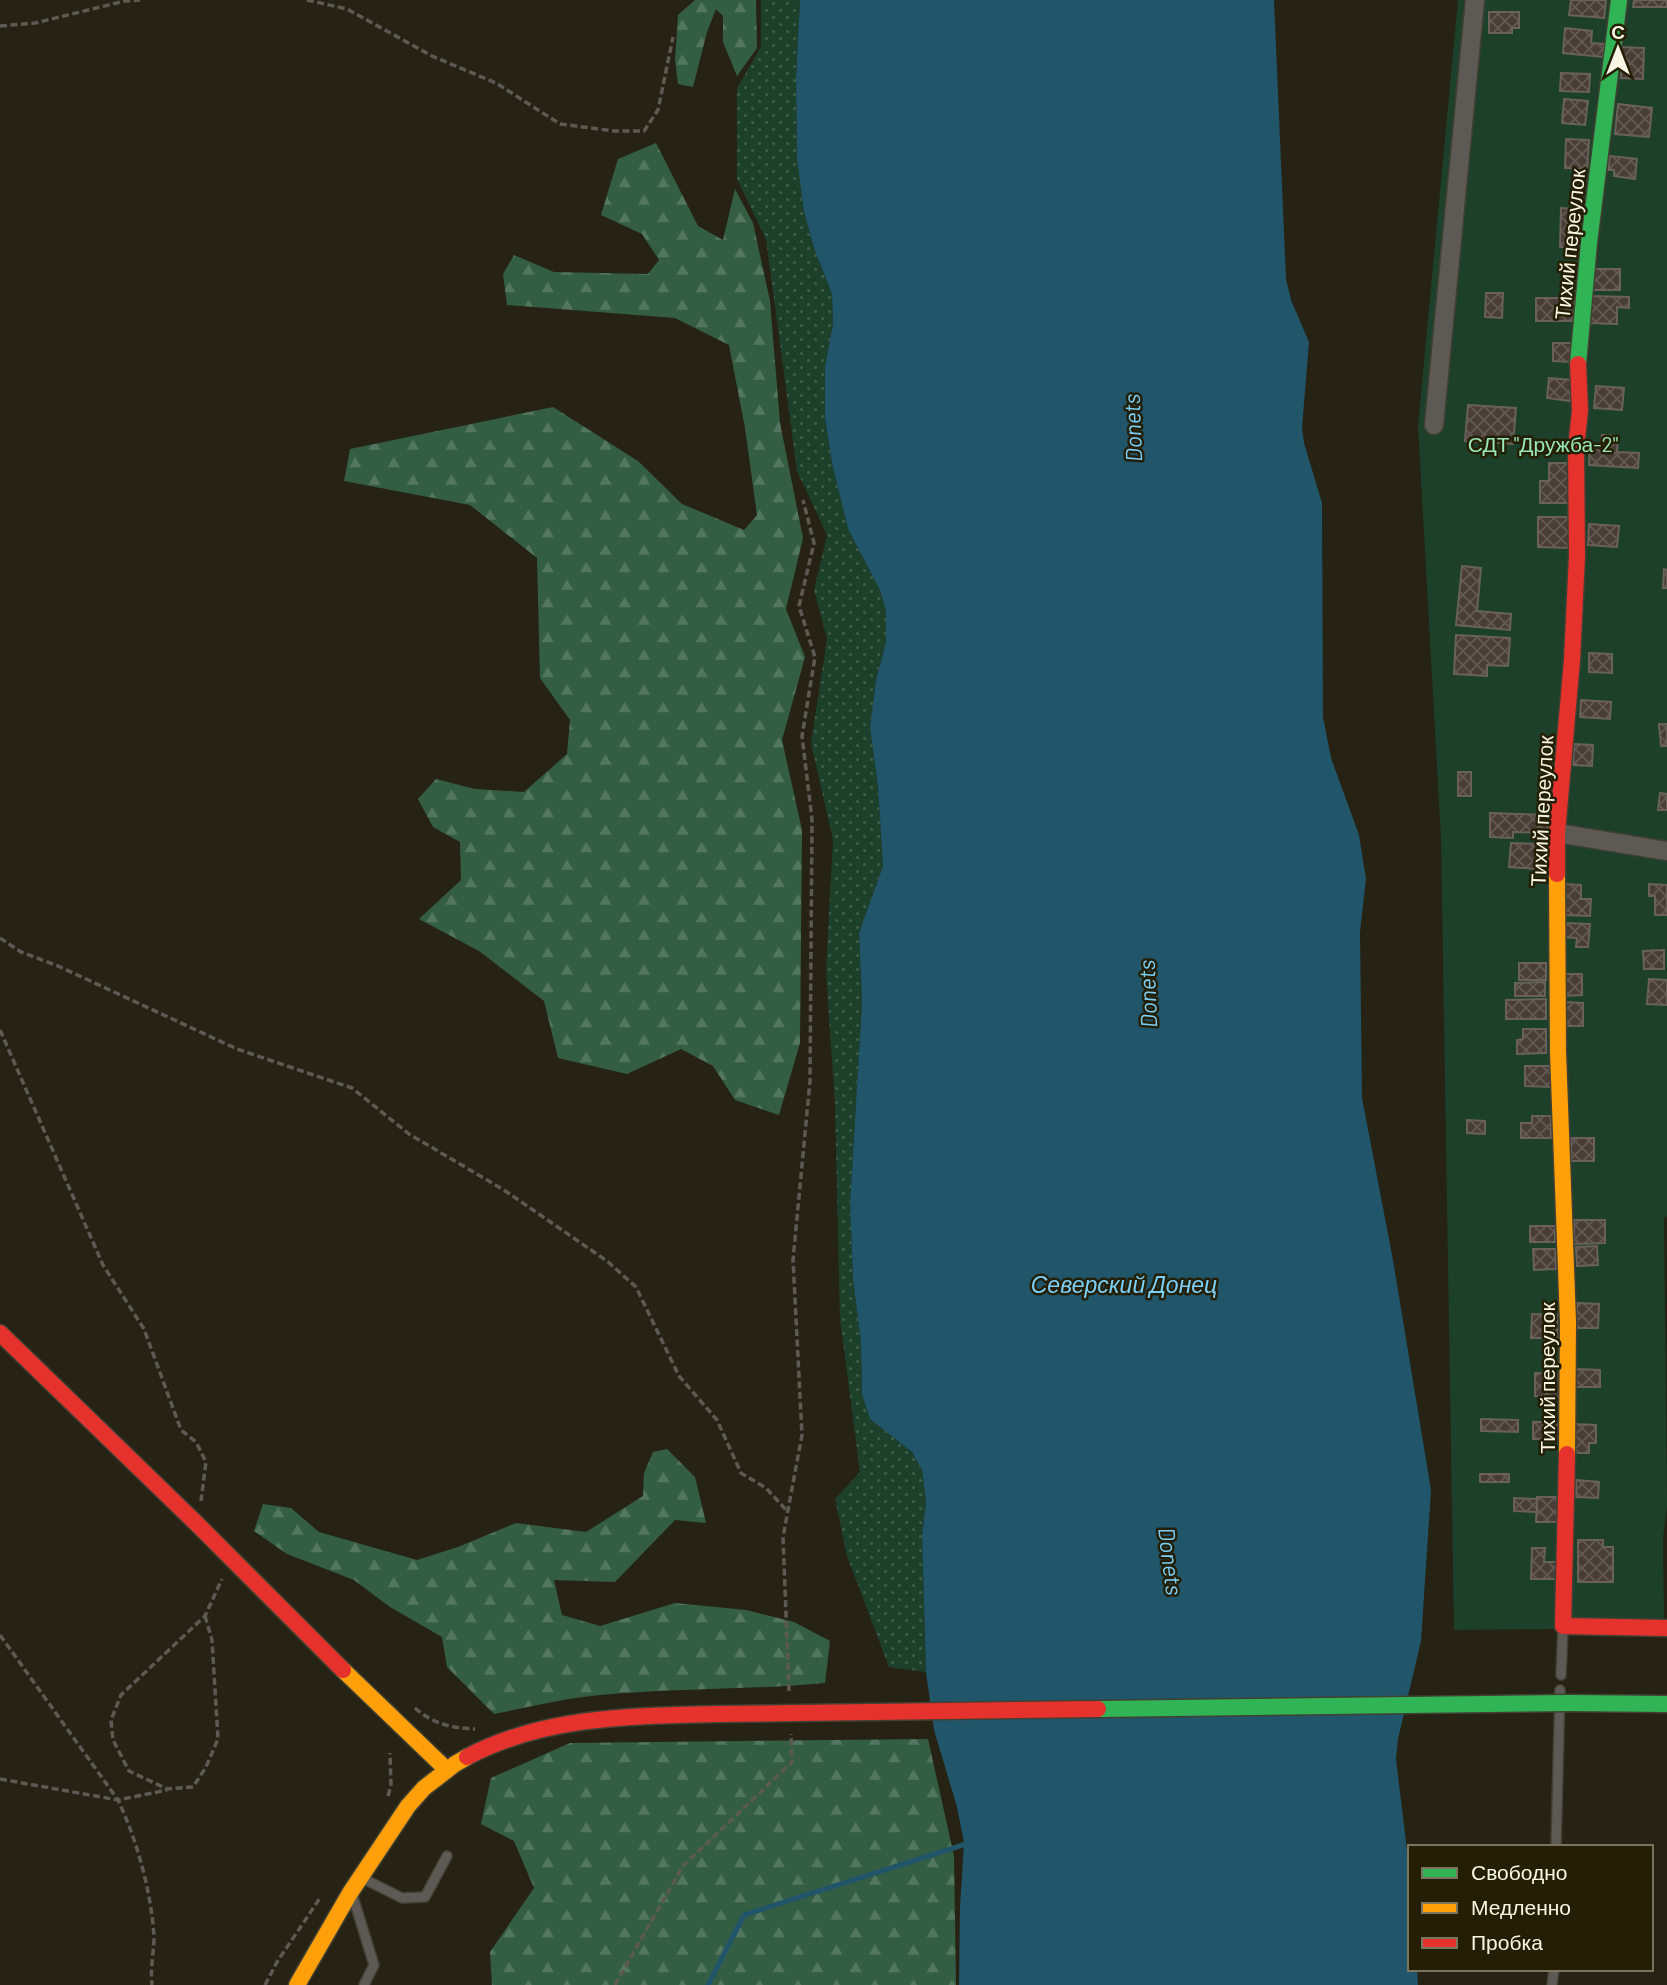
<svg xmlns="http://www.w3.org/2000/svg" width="1667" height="1985" viewBox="0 0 1667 1985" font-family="Barlow,sans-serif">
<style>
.grass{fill:url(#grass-dots)}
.forest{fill:url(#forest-firs)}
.garden{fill:#1c402a}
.water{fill:#21556a}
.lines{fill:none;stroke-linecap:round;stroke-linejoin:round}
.stream{stroke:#21556a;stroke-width:5}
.building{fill:url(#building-cross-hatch);stroke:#6a615a;stroke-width:2}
.lane-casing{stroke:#424033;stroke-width:12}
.street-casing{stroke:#424033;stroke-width:21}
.fast-casing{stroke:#424033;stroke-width:19}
.slow-casing{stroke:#424033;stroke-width:19}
.jam-casing{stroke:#424033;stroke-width:19}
.path{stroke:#5d5a54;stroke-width:3.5;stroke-dasharray:7 3.5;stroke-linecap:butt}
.lane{stroke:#5d5955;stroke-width:9}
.street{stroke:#5d5955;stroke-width:18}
.fast{stroke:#30b455;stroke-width:16}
.slow{stroke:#ff9f0a;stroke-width:16}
.jam{stroke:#e5322d;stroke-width:16}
.fast-bridge-casing{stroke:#424033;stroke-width:19;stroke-linecap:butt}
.jam-bridge-casing{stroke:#424033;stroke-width:19;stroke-linecap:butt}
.fast-bridge{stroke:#30b455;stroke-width:16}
.jam-bridge{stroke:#e5322d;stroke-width:16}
.labels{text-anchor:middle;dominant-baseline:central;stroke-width:5;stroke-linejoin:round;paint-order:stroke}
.street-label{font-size:21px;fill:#f8f6e5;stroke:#241f04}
.park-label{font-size:21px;fill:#98e6b7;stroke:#241f04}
.water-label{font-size:23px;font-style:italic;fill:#7ad0f8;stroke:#241f04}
</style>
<defs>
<pattern id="grass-dots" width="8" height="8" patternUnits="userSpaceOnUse" patternTransform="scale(1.75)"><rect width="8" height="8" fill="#1c402a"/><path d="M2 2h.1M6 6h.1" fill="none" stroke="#3e5c49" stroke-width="1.8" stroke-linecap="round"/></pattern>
<pattern id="forest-firs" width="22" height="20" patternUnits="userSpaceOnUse" patternTransform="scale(1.75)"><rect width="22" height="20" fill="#345e44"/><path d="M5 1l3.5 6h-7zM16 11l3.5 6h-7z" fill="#52765f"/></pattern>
<pattern id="building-cross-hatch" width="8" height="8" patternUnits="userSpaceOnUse" patternTransform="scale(1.75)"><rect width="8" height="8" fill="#493d37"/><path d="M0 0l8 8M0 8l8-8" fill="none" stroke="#645a54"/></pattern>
</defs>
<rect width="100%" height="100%" fill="#262314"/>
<!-- grass -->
<polygon class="grass" points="761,0 800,0 796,77 797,159 804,212 814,248 832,294 833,324 825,366 825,418 832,463 848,529 880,590 886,611 886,642 876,680 870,727 878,787 883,866 859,933 862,1002 850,1204 853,1279 861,1343 862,1394 870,1419 912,1452 922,1470 926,1502 922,1536 926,1672 889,1667 847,1556 835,1499 860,1472 840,1319 835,1104 826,972 833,840 811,743 827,639 814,590 827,535 797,471 766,239 737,179 737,88 761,47"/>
<!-- forest -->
<g class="forest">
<polygon points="695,0 756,0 757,48 737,76 723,42 723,16 716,9 707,32 693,87 678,84 675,59 678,15"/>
<polygon points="656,143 698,226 723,240 735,189 753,223 770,301 780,423 803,538 786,609 805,657 782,740 802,830 800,1043 779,1115 735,1100 713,1066 681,1049 627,1074 558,1058 544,1001 479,951 419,919 461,880 460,842 433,827 418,799 436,779 475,789 524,792 567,754 570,720 540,678 537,558 470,505 344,481 350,449 553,407 638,461 682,504 744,530 757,515 745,428 729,345 675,318 507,305 503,274 514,255 554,272 648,274 659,260 642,234 601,215 618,159"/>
<path d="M 667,1449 L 695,1477 L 706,1523 L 675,1520 L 615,1582 L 554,1580 L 562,1615 L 600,1626 L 675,1603 L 746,1610 L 794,1622 L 830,1641 L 825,1683 C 750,1690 675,1688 600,1695 C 565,1698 529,1707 494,1714 L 447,1667 L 442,1637 L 390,1607 L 354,1580 L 287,1554 L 254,1531 L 263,1504 L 291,1508 L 319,1532 L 417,1560 L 458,1547 L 516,1523 L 586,1532 L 643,1496 L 644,1473 L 653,1452 Z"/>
<polygon points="928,1739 954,1856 956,1985 492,1985 490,1952 534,1888 514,1841 481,1824 491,1778 570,1743"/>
</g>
<!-- garden -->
<polygon class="garden" points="1458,0 1667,0 1667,1216 1664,1218 1667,1505 1663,1538 1664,1615 1661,1628 1454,1630 1441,838 1418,426"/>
<!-- water -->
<polygon class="water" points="800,0 1274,0 1286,279 1291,300 1309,342 1302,428 1304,443 1322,503 1323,717 1331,758 1359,835 1366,879 1360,932 1362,1098 1393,1260 1431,1490 1421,1641 1398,1739 1396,1759 1410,1875 1410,1969 1417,1969 1418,1985 959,1985 960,1907 964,1843 957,1807 934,1730 926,1672 922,1536 926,1502 922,1470 912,1452 870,1419 862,1394 861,1343 853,1279 850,1204 862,1002 859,933 883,866 878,787 870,727 876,680 886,642 886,611 880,590 848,529 832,463 825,418 825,366 833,324 832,294 814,248 804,212 797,159 796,77"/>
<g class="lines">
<!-- stream -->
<polyline class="stream" points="708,1985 744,1915 969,1843"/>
</g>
<!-- building -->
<g class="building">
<polygon points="1571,0 1606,0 1604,18 1569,15"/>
<polygon points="1634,0 1667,0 1667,7 1633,7"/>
<polygon points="1489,12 1519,12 1519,28 1512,28 1512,33 1489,33"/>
<polygon points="1565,28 1592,31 1591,43 1604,44 1603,57 1563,53"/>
<polygon points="1622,47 1644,48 1643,79 1621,78"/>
<polygon points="1561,73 1590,74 1589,92 1560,91"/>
<polygon points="1564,99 1588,101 1585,125 1562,123"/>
<polygon points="1618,104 1652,108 1649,137 1615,134"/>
<polygon points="1566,139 1589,140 1587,169 1565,168"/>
<polygon points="1610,156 1637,159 1635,179 1614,176 1614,170 1608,170"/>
<polygon points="1561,208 1577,209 1576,228 1584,228 1584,248 1560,247"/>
<rect x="1591" y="269" width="29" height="21"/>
<polygon points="1486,293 1503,293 1502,318 1485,317"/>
<polygon points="1590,296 1629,297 1629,308 1617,307 1617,324 1589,323"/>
<rect x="1536" y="298" width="39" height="23"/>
<polygon points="1553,343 1574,343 1573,362 1553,361"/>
<polygon points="1549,378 1572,380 1570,401 1547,398"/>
<polygon points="1596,386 1624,388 1622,410 1594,408"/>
<polygon points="1468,405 1516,408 1513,444 1465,441"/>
<polygon points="1602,435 1618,436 1617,452 1639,453 1638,468 1589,465 1590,446 1601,447"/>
<polygon points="1549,463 1571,463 1571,503 1540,503 1540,481 1549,481"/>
<polygon points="1538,517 1571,517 1570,548 1538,547"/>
<polygon points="1589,524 1619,526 1617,547 1588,545"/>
<polygon points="1462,566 1481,568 1477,611 1511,614 1510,630 1456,625"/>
<polygon points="1664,569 1667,570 1667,588 1663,588"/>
<polygon points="1456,635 1510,638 1508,666 1487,665 1487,676 1454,674"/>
<polygon points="1589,653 1612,654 1612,673 1589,672"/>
<polygon points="1581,700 1611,702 1610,719 1580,717"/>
<polygon points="1659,724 1667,724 1667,746 1661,746"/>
<polygon points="1574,744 1593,745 1592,766 1573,765"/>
<rect x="1458" y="772" width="13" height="24"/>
<polygon points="1660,793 1667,794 1667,810 1658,810"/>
<polygon points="1490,813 1548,815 1547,833 1513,832 1513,838 1490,837"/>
<polygon points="1511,843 1537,844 1536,869 1509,867"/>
<polygon points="1564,884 1581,885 1581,899 1591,899 1590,916 1563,915"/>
<polygon points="1649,884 1667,885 1667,915 1655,915 1655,896 1649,896"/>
<polygon points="1563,923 1590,924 1588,947 1576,947 1577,938 1563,937"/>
<polygon points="1664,950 1664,969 1644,969 1643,951"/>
<rect x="1519" y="963" width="27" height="17"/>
<polygon points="1563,974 1582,974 1582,995 1564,996"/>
<polygon points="1649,979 1667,980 1667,1005 1647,1004"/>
<polygon points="1545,982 1545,996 1515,996 1515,983"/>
<polygon points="1546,999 1546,1019 1506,1019 1506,1000"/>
<polygon points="1564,1002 1583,1003 1583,1026 1564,1026"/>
<polygon points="1523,1029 1546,1029 1546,1053 1517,1054 1517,1040 1523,1039"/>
<polygon points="1525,1066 1551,1066 1551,1087 1525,1086"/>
<polygon points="1532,1116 1551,1116 1551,1138 1521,1138 1521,1123 1532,1123"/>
<polygon points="1467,1120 1485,1121 1485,1134 1467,1133"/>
<rect x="1571" y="1138" width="23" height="23"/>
<polygon points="1574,1220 1605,1220 1605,1243 1574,1244"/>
<rect x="1530" y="1226" width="25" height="16"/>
<polygon points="1597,1246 1598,1265 1577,1266 1576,1247"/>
<polygon points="1533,1249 1555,1249 1556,1269 1534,1270"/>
<polygon points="1577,1303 1599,1304 1598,1328 1576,1328"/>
<polygon points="1532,1314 1557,1315 1557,1338 1531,1338"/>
<polygon points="1576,1369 1600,1370 1600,1387 1575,1387"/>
<polygon points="1535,1373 1559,1374 1559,1397 1535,1396"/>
<polygon points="1481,1419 1518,1420 1518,1432 1481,1431"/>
<rect x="1533" y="1422" width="26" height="17"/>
<polygon points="1572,1424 1596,1425 1596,1443 1589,1443 1589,1453 1571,1453"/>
<rect x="1480" y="1474" width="29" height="8"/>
<polygon points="1576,1480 1599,1482 1598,1498 1576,1497"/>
<polygon points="1537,1497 1560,1497 1559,1522 1536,1522"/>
<polygon points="1514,1498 1537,1499 1537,1512 1514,1511"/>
<polygon points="1578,1540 1603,1540 1603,1547 1613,1547 1613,1582 1578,1582"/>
<polygon points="1532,1548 1545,1548 1544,1562 1558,1562 1558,1579 1531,1579"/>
</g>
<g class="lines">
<!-- lane casing -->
<g class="lane-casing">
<g id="lane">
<polyline points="1561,1675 1563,1628"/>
<polyline points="1556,1847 1560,1690"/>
<polyline points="362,1878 402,1898 425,1897 447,1856"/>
<polyline points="353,1897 374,1965 364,1985"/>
<polyline points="1552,1985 1554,1969"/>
</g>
</g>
<!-- street casing -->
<g class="street-casing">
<g id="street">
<polyline points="1434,425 1475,0"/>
<polyline points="1557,833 1667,851"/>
</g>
</g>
<!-- fast casing -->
<g class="fast-casing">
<g id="fast">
<polyline points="1578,364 1589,243 1619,0"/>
<polyline points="1569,1703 1667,1704"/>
</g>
</g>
<!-- slow casing -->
<g class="slow-casing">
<g id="slow">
<polyline points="1557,874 1558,1052 1568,1322 1567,1454"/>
<polyline points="343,1670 447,1770"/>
<polyline points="297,1985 350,1893 408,1806 424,1788 455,1764 467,1757"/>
</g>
</g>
<!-- jam casing -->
<g class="jam-casing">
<g id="jam">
<polyline points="1557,874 1557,833 1572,660 1577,556 1576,448 1580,411 1578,364"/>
<polyline points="0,1333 196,1523 343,1670"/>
<polyline points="1567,1454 1563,1626 1667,1628"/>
<path d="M 467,1757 C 544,1716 632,1716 717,1714"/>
</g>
</g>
<!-- path -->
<g class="path">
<polyline points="307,0 347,9 432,56 496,83 560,124 614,131 644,131 658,110 673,37"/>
<polyline points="0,26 35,23 125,1 140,0"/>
<polyline points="0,938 21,952 58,966 237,1049 352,1088 409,1134 504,1190 607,1261 636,1287 679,1376 717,1420 741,1473 766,1488 787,1511"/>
<polyline points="0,1030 103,1265 144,1329 181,1430 196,1442 206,1462 201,1501"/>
<polyline points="205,1616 212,1640 218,1739 206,1767 193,1787 167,1789 129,1771 113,1740 111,1720 121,1695 205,1616 222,1579"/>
<path d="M 0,1635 L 118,1800 C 137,1840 151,1891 154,1936 C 154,1953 150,1968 152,1985"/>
<polyline points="789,1691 783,1537 802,1435 793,1260 810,1081 812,819 802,736 815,657 799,606 814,543 803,500"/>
<path d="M 415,1708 C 433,1724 452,1728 475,1729"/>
<polyline points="0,1779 118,1800 167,1790"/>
<polyline points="388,1796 391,1785 390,1753"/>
<polyline points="265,1985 277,1962 320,1898"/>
<polyline points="615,1985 683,1866 792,1762 791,1734"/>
</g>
<!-- lane -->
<use href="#lane" class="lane"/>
<!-- street -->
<use href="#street" class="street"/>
<!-- fast -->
<use href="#fast" class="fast"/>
<!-- slow -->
<use href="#slow" class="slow"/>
<!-- jam -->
<use href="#jam" class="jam"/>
<!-- fast-bridge casing -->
<g class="fast-bridge-casing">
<polyline id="fast-bridge" points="1098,1709 1569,1703"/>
</g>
<!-- jam-bridge casing -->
<g class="jam-bridge-casing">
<polyline id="jam-bridge" points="717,1714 1098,1709"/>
</g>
<!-- fast-bridge -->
<use href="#fast-bridge" class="fast-bridge"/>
<!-- jam-bridge -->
<use href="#jam-bridge" class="jam-bridge"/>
</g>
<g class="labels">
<!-- street labels -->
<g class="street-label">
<text transform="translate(1569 244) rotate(-84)">Тихий переулок</text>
<text transform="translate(1541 811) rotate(-87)">Тихий переулок</text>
<text transform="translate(1546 1378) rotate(-90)">Тихий переулок</text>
</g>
<!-- park labels -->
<g class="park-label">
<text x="1543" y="443">СДТ "Дружба-2"</text>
</g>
<!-- water labels -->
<g class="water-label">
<text transform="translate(1132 428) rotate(-92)">Donets</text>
<text transform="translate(1147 994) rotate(-92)">Donets</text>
<text x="1124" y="1284">Северский Донец</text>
<text transform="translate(1171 1561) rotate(83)">Donets</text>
</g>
</g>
<!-- legend -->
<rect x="1408" y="1845" width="245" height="126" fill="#241f04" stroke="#79755e" stroke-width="2"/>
<rect x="1422" y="1868" width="35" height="10" fill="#30b455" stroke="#79755e" stroke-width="2"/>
<text x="1471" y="1880" font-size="21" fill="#f8f6e5">Свободно</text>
<rect x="1422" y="1903" width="35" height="10" fill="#ff9f0a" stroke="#79755e" stroke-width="2"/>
<text x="1471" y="1915" font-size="21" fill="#f8f6e5">Медленно</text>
<rect x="1422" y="1938" width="35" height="10" fill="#e5322d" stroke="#79755e" stroke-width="2"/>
<text x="1471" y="1950" font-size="21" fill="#f8f6e5">Пробка</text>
<!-- north arrow -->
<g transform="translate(1618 49)" stroke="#241f04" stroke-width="5" paint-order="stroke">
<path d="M0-5L12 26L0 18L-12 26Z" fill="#f8f6e5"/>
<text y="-10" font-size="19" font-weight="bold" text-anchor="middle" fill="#f8f6e5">С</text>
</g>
</svg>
